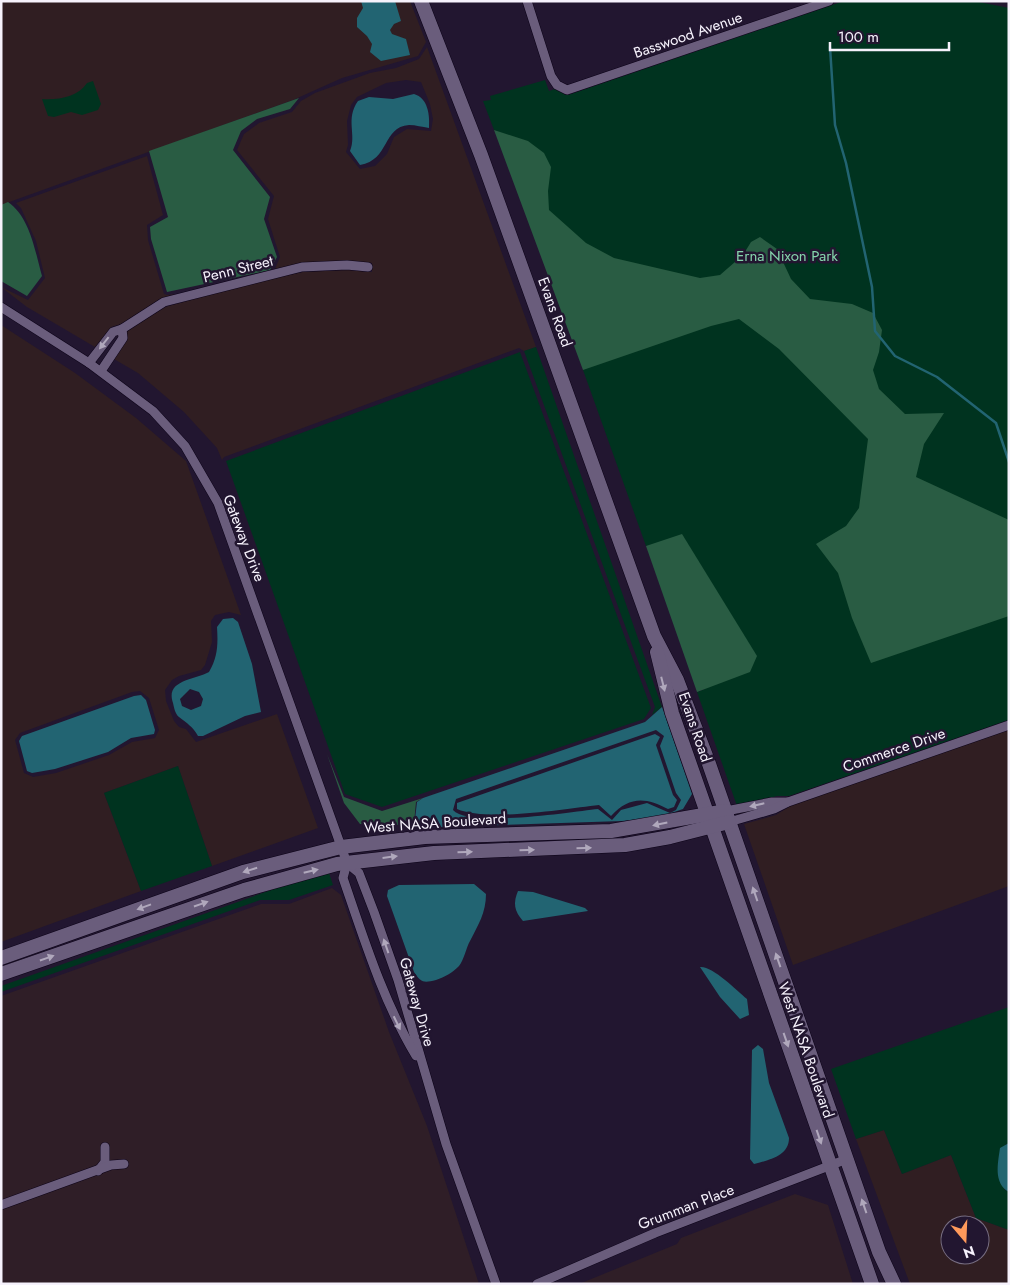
<svg xmlns="http://www.w3.org/2000/svg" width="1010" height="1285" viewBox="0 0 1010 1285" font-family="Jost,sans-serif">
<style>
.commercial{fill:#301e22;fill-rule:evenodd}
.industrial{fill:#2f1e27}
.green{fill:#00331f}
.forest{fill:#295c43}
.water{fill:#226472;fill-rule:evenodd}
.lines{fill:none;stroke-linecap:round;stroke-linejoin:round}
.stream{stroke:#226472;stroke-width:2.5}
.street-casing{stroke:#0b0217;stroke-width:10}
.secondary-casing{stroke:#0b0217;stroke-width:15}
.street{stroke:#6a5d7c;stroke-width:9}
.secondary{stroke:#6a5d7c;stroke-width:14}
.oneway{fill:#b0a8bc}
.labels{text-anchor:middle;dominant-baseline:central;stroke-width:5;stroke-linejoin:round;paint-order:stroke}
.street-label{font-size:15px;fill:#f6f2fc;stroke:#221630}
.park-label{font-size:15px;fill:#85d5ac;stroke:#221630}
</style>
<rect width="100%" height="100%" fill="#221630"/>
<!-- commercial -->
<g class="commercial">
<polygon points="1,1 410,1 426,42 418,56 342,78 293,100 1,205"/>
<path d="M 427,47 L 536,347 L 524,351 L 519,348 L 224,457 L 222,460 L 217,448 L 184,412 L 138,373 L 114,359 L 127,331 L 165,307 L 256,282 L 303,272 L 348,270 L 372,272 L 372,263 L 347,261 L 302,263 L 275,269 L 280,257 L 268,219 L 274,196 L 237,150 L 244,134 L 259,123 L 292,112 L 301,101 L 315,93 L 370,73 L 396,68 L 419,59 ZM 406,80 L 421,82 L 430,104 L 433,119 L 431,131 L 407,129 L 394,137 L 387,154 L 375,166 L 360,169 L 346,152 L 348,145 L 347,121 L 351,105 L 357,97 L 386,83 Z"/>
<polygon points="147,156 163,215 147,225 148,240 164,294 167,295 177,294 162,298 121,324 111,327 95,347 27,307 1,287 28,300 45,278 36,241 21,208 16,203"/>
<path d="M 1,325 L 75,373 L 136,418 L 186,461 L 241,615 L 229,612 L 215,615 L 211,621 L 212,642 L 205,665 L 201,670 L 179,676 L 172,680 L 165,690 L 166,701 L 174,721 L 179,727 L 186,729 L 196,742 L 277,714 L 318,828 L 212,866 L 178,766 L 104,793 L 141,891 L 1,942 ZM 140,691 L 149,698 L 159,730 L 155,738 L 132,742 L 109,755 L 56,773 L 33,777 L 24,773 L 15,740 L 20,733 L 132,692 Z"/>
<polygon points="1009,730 1009,886 793,965 744,824 776,815 792,805"/>
<path d="M 884,1130 L 902,1174 L 951,1155 L 976,1218 L 1009,1230 L 1009,1284 L 910,1284 L 856,1139 ZM 950,1225 L 980,1225 L 980,1255 L 950,1255 Z"/>
</g>
<!-- industrial -->
<g class="industrial">
<polygon points="332,888 341,895 389,1032 427,1126 479,1284 1,1284 1,996 261,904 289,904"/>
<polygon points="795,1194 828,1205 853,1284 579,1284 677,1244 681,1238"/>
</g>
<!-- green -->
<g class="green">
<polygon points="844,1 974,1 1009,8 1009,720 789,796 777,796 737,806 697,692 705,689 655,544 646,546 583,370 592,366 504,134 494,130 483,101 491,100 490,96 545,80 549,91 555,89 568,95"/>
<path d="M 93,81 L 101,104 L 98,110 L 82,115 L 71,112 L 54,117 L 48,116 L 42,99 C 59,100 78,97 87,83 Z"/>
<polygon points="536,347 662,707 652,715 655,707 524,351"/>
<polygon points="520,352 651,708 644,719 382,807 345,794 226,461"/>
<polygon points="178,766 212,866 141,891 104,793"/>
<polygon points="329,873 333,885 289,900 260,900 1,992 1,986 305,878"/>
<polygon points="1009,1007 1009,1143 1005,1145 1004,1189 1009,1192 1009,1230 976,1218 951,1155 902,1174 884,1130 856,1139 831,1069"/>
</g>
<!-- forest -->
<g class="forest">
<polygon points="299,98 290,109 257,119 241,131 233,150 270,197 264,219 277,257 270,270 167,292 151,239 150,227 168,217 149,151"/>
<polygon points="494,130 528,141 544,153 551,167 548,191 549,210 586,243 614,258 700,278 720,275 743,255 751,242 760,237 777,249 791,279 810,299 852,304 873,313 882,330 879,352 873,370 879,389 905,414 944,413 924,444 916,477 1009,520 1009,616 871,663 852,618 838,573 816,544 846,526 859,508 868,439 779,349 739,319 711,326 583,370"/>
<path d="M 8,202 C 30,217 35,251 42,276 L 27,296 L 1,281 L 1,205 Z"/>
<polygon points="682,534 757,656 750,672 697,692 646,546"/>
<polygon points="327,754 344,797 382,811 423,798 416,802 414,823 387,826 360,824 344,803"/>
</g>
<!-- water -->
<g class="water">
<polygon points="361,1 395,1 401,21 394,24 390,30 392,34 406,39 410,55 381,61 370,52 372,44 367,36 357,27 357,18 363,8"/>
<path d="M 414,94 C 428,98 430,115 429,128 C 422,127 416,125 409,125 C 382,127 390,160 360,165 L 350,151 C 357,135 345,119 358,101 L 369,97 L 393,99 Z"/>
<path d="M 233,618 L 238,622 L 252,664 L 261,712 L 245,716 L 203,736 L 198,736 C 193,727 187,723 179,717 C 175,714 174,707 173,703 C 165,680 194,680 209,672 C 218,657 218,644 217,627 L 223,619 ZM 190,689 L 199,692 L 203,699 L 201,706 L 191,710 L 182,706 L 180,699 Z"/>
<polygon points="141,695 146,700 155,730 154,734 131,738 108,752 55,769 32,773 27,771 19,741 22,736 134,696"/>
<path d="M 662,707 L 692,794 L 683,809 L 659,817 L 622,821 L 414,828 L 417,802 L 423,798 L 645,722 ZM 656,730 L 664,736 L 660,746 L 676,793 L 681,800 L 676,810 L 670,813 L 647,803 L 621,810 L 612,820 L 598,809 C 571,812 469,828 453,810 L 456,799 Z"/>
<path d="M 655,734 L 660,737 L 656,745 L 673,795 L 677,800 L 674,807 L 668,809 C 646,797 629,796 611,816 L 599,805 C 564,809 487,822 457,809 L 457,803 Z"/>
<path d="M 474,884 L 486,894 C 486,913 478,925 470,941 C 466,948 464,960 459,966 C 452,973 445,977 436,980 C 424,983 421,983 414,972 L 387,896 L 388,890 L 399,885 Z"/>
<path d="M 518,891 L 533,892 L 585,908 L 588,911 L 523,921 C 514,911 513,903 518,891 Z"/>
<path d="M 700,967 C 713,966 736,990 747,999 L 749,1015 L 740,1019 L 720,997 Z"/>
<path d="M 758,1045 L 763,1049 L 769,1083 L 789,1138 C 789,1156 769,1160 754,1164 L 750,1159 L 752,1050 Z"/>
<path d="M 1009,1143 L 1009,1192 C 993,1183 998,1163 1000,1148 Z"/>
</g>
<g class="lines">
<!-- stream -->
<polyline class="stream" points="830,47 835,125 846,163 872,287 875,331 895,356 937,377 996,423 1009,462"/>
<!-- street casing -->
<g class="street-casing">
<g id="street">
<polyline points="527,1 551,76 557,85 567,90 829,1"/>
<polyline points="1,307 89,363 153,411 185,446 218,503 347,863 359,873 374,912 398,980 446,1144 496,1284"/>
<polyline points="89,363 113,332 122,329 164,302 302,267 347,265 368,267"/>
<polyline points="101,371 123,338 122,329"/>
<polyline points="726,811 772,802 787,802"/>
<polyline points="729,822 774,809 788,802 1009,725"/>
<path d="M 347,863 L 343,878 C 364,939 383,1001 416,1056"/>
<polyline points="98,1171 105,1162 105,1147"/>
<polyline points="1,1205 111,1165 124,1164"/>
<polyline points="537,1284 655,1233 847,1159"/>
</g>
</g>
<!-- secondary casing -->
<g class="secondary-casing">
<g id="secondary">
<polyline points="421,1 481,155 654,636 677,680 708,761 879,1252 894,1284"/>
<polyline points="657,652 672,713 872,1284"/>
<polyline points="1,958 243,872 341,847 425,837 611,831 726,811"/>
<polyline points="1,974 244,890 337,864 434,853 625,845 670,837 729,822"/>
</g>
</g>
<!-- street -->
<use href="#street" class="street"/>
<!-- secondary -->
<use href="#secondary" class="secondary"/>
</g>
<!-- one-way arrows -->
<defs><path id="oneway-solid" d="M-6-.8H1V-3.2L6.5 0L1 3.2V.8H-6Z" transform="scale(1.25)"/></defs>
<g class="oneway">
<use href="#oneway-solid" transform="translate(104 343) rotate(128)"/>
<use href="#oneway-solid" transform="translate(663 684) rotate(76)"/>
<use href="#oneway-solid" transform="translate(757 805) rotate(167)"/>
<use href="#oneway-solid" transform="translate(660 824) rotate(168)"/>
<use href="#oneway-solid" transform="translate(584 848) rotate(-2)"/>
<use href="#oneway-solid" transform="translate(527 850) rotate(-2)"/>
<use href="#oneway-solid" transform="translate(465 852) rotate(-2)"/>
<use href="#oneway-solid" transform="translate(390 857) rotate(-7)"/>
<use href="#oneway-solid" transform="translate(250 870) rotate(163)"/>
<use href="#oneway-solid" transform="translate(311 871) rotate(-13)"/>
<use href="#oneway-solid" transform="translate(755 894) rotate(-109)"/>
<use href="#oneway-solid" transform="translate(201 904) rotate(-19)"/>
<use href="#oneway-solid" transform="translate(144 907) rotate(160)"/>
<use href="#oneway-solid" transform="translate(386 946) rotate(-109)"/>
<use href="#oneway-solid" transform="translate(47 958) rotate(-19)"/>
<use href="#oneway-solid" transform="translate(778 960) rotate(-109)"/>
<use href="#oneway-solid" transform="translate(397 1023) rotate(64)"/>
<use href="#oneway-solid" transform="translate(786 1040) rotate(71)"/>
<use href="#oneway-solid" transform="translate(819 1137) rotate(71)"/>
<use href="#oneway-solid" transform="translate(864 1206) rotate(-109)"/>
</g>
<g class="labels">
<!-- street labels -->
<g class="street-label">
<text transform="translate(688 35) rotate(-19)">Basswood Avenue</text>
<text transform="translate(238 269) rotate(-14)">Penn Street</text>
<text transform="translate(555 312) rotate(70)">Evans Road</text>
<text transform="translate(244 538) rotate(69)">Gateway Drive</text>
<text transform="translate(695 727) rotate(71)">Evans Road</text>
<text transform="translate(894 750) rotate(-19)">Commerce Drive</text>
<text transform="translate(435 823) rotate(-4)">West NASA Boulevard</text>
<text transform="translate(417 1002) rotate(74)">Gateway Drive</text>
<text transform="translate(806 1050) rotate(71)">West NASA Boulevard</text>
<text transform="translate(686 1207) rotate(-21)">Grumman Place</text>
</g>
<!-- park labels -->
<g class="park-label">
<text x="787" y="256">Erna Nixon Park</text>
</g>
</g>
<!-- border -->
<rect width="1010" height="1285" fill="none" stroke="#f6f2fc" stroke-width="5"/>
<!-- north arrow -->
<g transform="translate(965 1240) rotate(161)"><circle r="24" fill="#221630" stroke="#776e82"/>
<path d="M0-4L9 19L0 12L-9 19Z" fill="#ff9a5b"/>
<text y="-8" font-size="14" font-weight="bold" text-anchor="middle" fill="#f6f2fc">N</text>
</g>
<!-- scale -->
<path d="M830 42v8h119v-8" fill="none" stroke="#f6f2fc" stroke-width="2.5"/>
<text x="838" y="42" font-size="15" fill="#f6f2fc" stroke="#221630" stroke-width="4" paint-order="stroke">100 m</text>
</svg>
